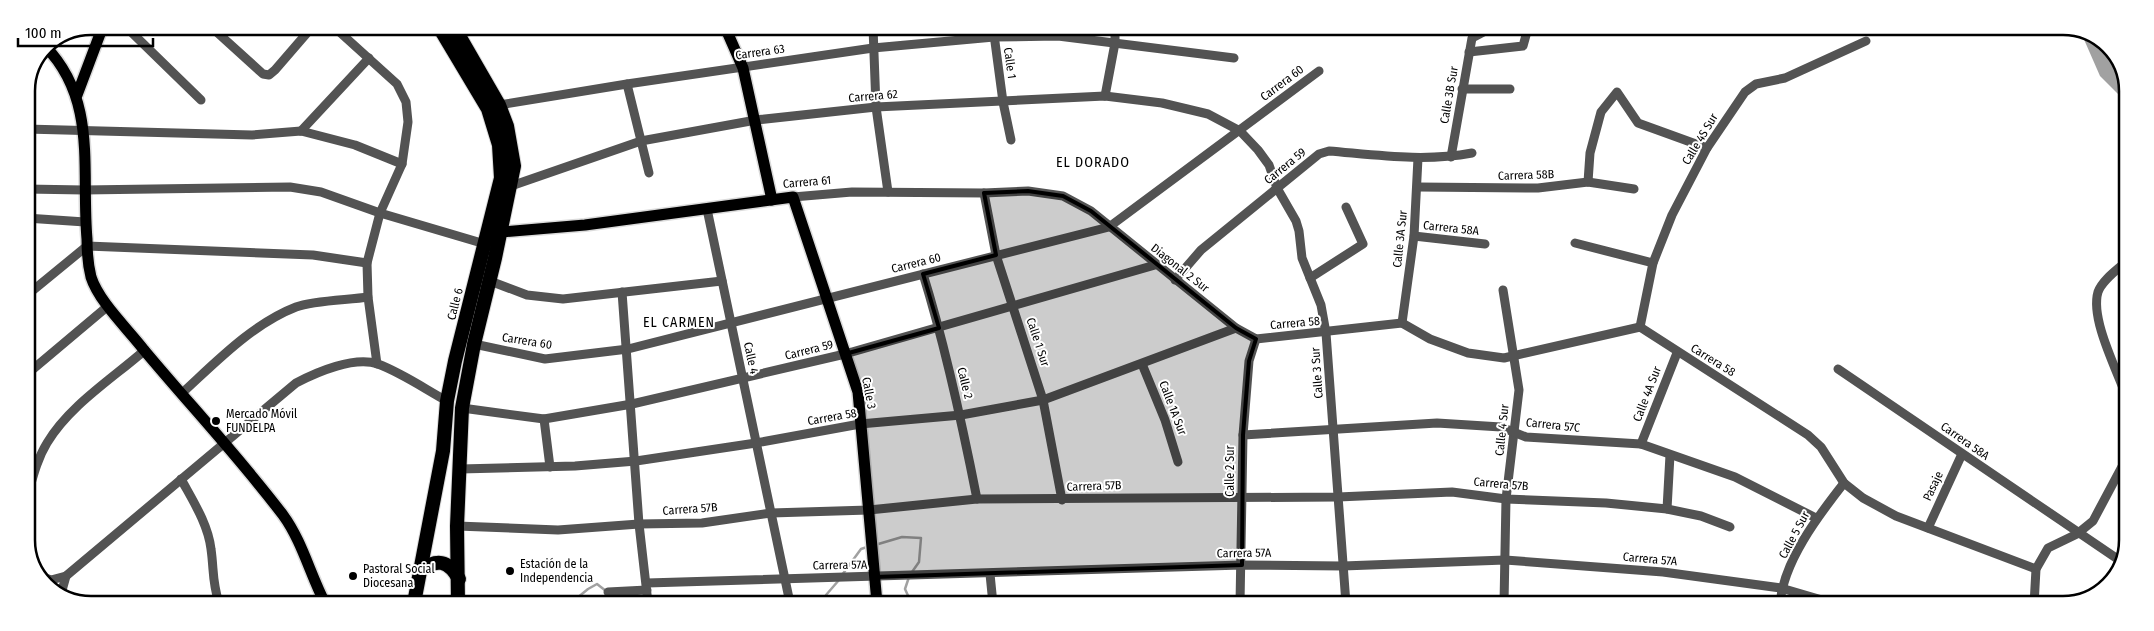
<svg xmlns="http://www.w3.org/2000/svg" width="2154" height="631" viewBox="0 0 2154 631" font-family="'Fira Sans Condensed',sans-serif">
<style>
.water{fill:#a1a1a1}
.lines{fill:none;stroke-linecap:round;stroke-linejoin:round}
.stream{stroke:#a1a1a1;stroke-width:2.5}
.major-casing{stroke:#dbdbdb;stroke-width:14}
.highway-casing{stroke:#dbdbdb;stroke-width:16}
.minor{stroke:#535353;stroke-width:9}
.major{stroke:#000;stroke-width:11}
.highway{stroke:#000;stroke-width:14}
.marked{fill:#000;fill-opacity:0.2;stroke:#000;stroke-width:4;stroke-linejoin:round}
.poi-dot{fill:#000;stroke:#fff;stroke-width:2}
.labels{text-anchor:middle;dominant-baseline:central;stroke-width:4;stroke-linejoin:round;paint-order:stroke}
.street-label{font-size:12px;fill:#000;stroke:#fff}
.poi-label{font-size:12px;fill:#000;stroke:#fff;text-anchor:start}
.neighbourhood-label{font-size:14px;letter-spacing:1px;fill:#000;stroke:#fff}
.rim{fill:none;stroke:#000;stroke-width:2.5}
</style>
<rect width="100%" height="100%" fill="#fff"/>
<!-- water -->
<polygon class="water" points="2079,28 2112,49 2128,87 2128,104 2100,76"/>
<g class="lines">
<!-- stream -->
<g class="stream">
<polyline points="875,545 902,537 921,538 919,562 912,572"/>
<polyline points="842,575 861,549 870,546"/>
<polyline points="909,577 905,589 910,600 917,604"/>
<polyline points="610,595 617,603"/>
<polyline points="996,599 1061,604"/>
<polyline points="571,603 588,589 597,584 606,591"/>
<polyline points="824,603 826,595 839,580"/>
<polyline points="950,604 986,597 990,598"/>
</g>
<!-- major casing -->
<g class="major-casing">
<g id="major">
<polyline points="725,27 743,68 772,200"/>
<path d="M 45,46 C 98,100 81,170 87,239 C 87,251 88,265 91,277 C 99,302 128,329 144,350 C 190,405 239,457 283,515 C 302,541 310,574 325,603"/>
<polyline points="77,95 103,26"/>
<polyline points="501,232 585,225 793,197 858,392 877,603"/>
</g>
</g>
<!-- highway casing -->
<g class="highway-casing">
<g id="highway">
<polyline points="454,27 499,105 507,126 514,166 495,258 474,344 462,408 457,526 458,603"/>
<path d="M 419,571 C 437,558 448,560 459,579"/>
<polyline points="414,603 443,451 447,401 455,361 501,178 499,145 488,109 439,27"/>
</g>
</g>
<!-- minor -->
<g class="minor">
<polyline points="125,26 201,100"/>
<polyline points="210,26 263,74 269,75 275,70 313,26"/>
<polyline points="334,27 397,84 406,102 408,122 402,164 380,213 367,263 368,297 377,364"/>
<polyline points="873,27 876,107 888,192"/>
<polyline points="993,27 1003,102 1011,140"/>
<polyline points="1469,52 1523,46 1528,28"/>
<polyline points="627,84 649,173"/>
<polyline points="1462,89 1510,89"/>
<polyline points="1105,96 1115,43 1115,27"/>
<polyline points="499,105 627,84 873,48 994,37 1058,36 1234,58"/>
<polyline points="26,129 252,135 301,131 355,145 402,164"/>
<polyline points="301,131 369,58"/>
<polyline points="1451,157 1472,38 1491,28"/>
<polyline points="1588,182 1590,153 1601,112 1617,92 1638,123 1707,148"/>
<polyline points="511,186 641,141 756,120 876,107 1105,96 1162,103 1208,114 1240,131 1258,150 1269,165 1277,188 1296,221 1299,231 1302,258 1321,305 1326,333 1346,604"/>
<polyline points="1418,187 1538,188 1588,182 1634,189"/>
<polyline points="26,189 84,190 290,187 321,192 380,213 485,244"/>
<polyline points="984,193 996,255 1043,400 1062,500"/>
<polyline points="793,197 852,192 984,193 1028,191 1063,196 1091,211 1236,328 1256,339 1402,323 1430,339 1468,353 1504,358 1640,327 1808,435 1821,447 1844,483 1863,498 1896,516 2036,569"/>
<polyline points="707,209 790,603"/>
<polyline points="26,218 85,222"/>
<polyline points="1414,236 1485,244"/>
<polyline points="1575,243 1653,263"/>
<path d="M 923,274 C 946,348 962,423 977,499"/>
<polyline points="1310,278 1363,244 1346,207"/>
<path d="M 1175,280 L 1201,250 L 1319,154 L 1329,151 C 1377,155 1424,162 1472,153"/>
<polyline points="490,281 527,295 563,299 722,281"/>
<polyline points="1503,290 1519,390 1506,499 1504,604"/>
<polyline points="622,292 639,524 648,603"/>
<polyline points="26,296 87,246 313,255 367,263"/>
<polyline points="1402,323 1414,236 1418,158"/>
<polyline points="1640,327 1653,263 1672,215 1707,148 1745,92 1756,84 1785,78 1866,41"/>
<polyline points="474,344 545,359 628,349 1109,227 1319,71"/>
<polyline points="1142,364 1165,420 1178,462"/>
<polyline points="1838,369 2122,562"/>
<polyline points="26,375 108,306"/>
<path d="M 181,394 C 215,363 252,324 296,307 C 314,300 349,300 368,297"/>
<path d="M 2126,396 C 2117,370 2090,319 2098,292 C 2102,280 2118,269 2127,261"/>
<polyline points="462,408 544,419 632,404 845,354 1155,265"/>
<polyline points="544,419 550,467"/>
<polyline points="1243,435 1437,423 1501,427 1526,437 1641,444 1735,477 1816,518"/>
<polyline points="1641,444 1677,353"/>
<polyline points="460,469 575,466 636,461 756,443 860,424 961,415 1043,400 1236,328"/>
<path d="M 181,479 C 193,501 208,524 211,549 C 214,570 212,582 219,603"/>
<path d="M 26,501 C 32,481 36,461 47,443 C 70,405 112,379 145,350"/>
<polyline points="1667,509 1670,455"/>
<polyline points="457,526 558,530 639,524 702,523 771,513 869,510 977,499 1338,497 1452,492 1506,499 1606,503 1667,509 1701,516 1730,527"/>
<polyline points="1928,528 1962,454"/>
<polyline points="990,574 993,604"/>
<path d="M 40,576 L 51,580 L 66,576 L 296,383 C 317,372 354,356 378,364 C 402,373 425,389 447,401"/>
<polyline points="647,583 1242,565 1343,566 1505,560 1663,572 1781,588 1839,605"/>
<polyline points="608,592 647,590"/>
<polyline points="61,594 66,576"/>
<polyline points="1240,604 1243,435 1249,361 1256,339"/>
<path d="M 1780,604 C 1783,562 1818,516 1844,483"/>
<polyline points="2034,605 2036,569 2048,548 2077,534 2093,521 2126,459"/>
</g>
<!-- major -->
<use href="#major" class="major"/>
<!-- highway -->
<use href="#highway" class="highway"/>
</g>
<!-- marked area -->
<path class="marked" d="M 1028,191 L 1063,196 L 1091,211 L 1236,328 L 1256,339 L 1249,361 L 1243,435 L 1242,565 L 875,577 L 858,392 L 845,354 L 939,328 L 923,274 L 996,255 L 984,193 Z"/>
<!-- markers -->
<g class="poi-dot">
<circle cx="216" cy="421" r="5"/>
<circle cx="510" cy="571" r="5"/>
<circle cx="353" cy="576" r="5"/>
</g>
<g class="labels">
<!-- street labels -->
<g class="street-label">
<text transform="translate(760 52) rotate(-8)">Carrera 63</text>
<text transform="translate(1010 63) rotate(82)">Calle 1</text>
<text transform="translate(1282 83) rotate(-37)">Carrera 60</text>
<text transform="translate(1449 95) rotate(-80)">Calle 3B Sur</text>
<text transform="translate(873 96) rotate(-5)">Carrera 62</text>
<text transform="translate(1700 139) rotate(-59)">Calle 4S Sur</text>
<text transform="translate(1285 166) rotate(-39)">Carrera 59</text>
<text transform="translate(1526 175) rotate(-2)">Carrera 58B</text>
<text transform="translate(807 182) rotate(-5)">Carrera 61</text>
<text transform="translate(1451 228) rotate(6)">Carrera 58A</text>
<text transform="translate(1400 239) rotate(-84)">Calle 3A Sur</text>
<text transform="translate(916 263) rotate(-14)">Carrera 60</text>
<text transform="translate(1180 268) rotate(38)">Diagonal 2 Sur</text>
<text transform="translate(455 304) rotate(-76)">Calle 6</text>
<text transform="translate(1295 323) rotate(-5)">Carrera 58</text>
<text transform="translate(527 341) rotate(9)">Carrera 60</text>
<text transform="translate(1038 342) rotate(72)">Calle 1 Sur</text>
<text transform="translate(809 350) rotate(-14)">Carrera 59</text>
<text transform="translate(751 358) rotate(78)">Calle 4</text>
<text transform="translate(1713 360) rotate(32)">Carrera 58</text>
<text transform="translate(1317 373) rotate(-94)">Calle 3 Sur</text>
<text transform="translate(965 383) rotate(76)">Calle 2</text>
<text transform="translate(869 393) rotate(79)">Calle 3</text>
<text transform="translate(1647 394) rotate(-69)">Calle 4A Sur</text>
<text transform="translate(1173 408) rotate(69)">Calle 1A Sur</text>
<text transform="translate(832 417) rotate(-10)">Carrera 58</text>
<text transform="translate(1553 425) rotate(6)">Carrera 57C</text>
<text transform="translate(1502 430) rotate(-84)">Calle 4 Sur</text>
<text transform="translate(1965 441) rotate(35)">Carrera 58A</text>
<text transform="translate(1230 471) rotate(-90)">Calle 2 Sur</text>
<text transform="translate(1501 484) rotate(5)">Carrera 57B</text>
<text transform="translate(1094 486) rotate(-2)">Carrera 57B</text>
<text transform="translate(1933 486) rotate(-65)">Pasaje</text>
<text transform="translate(690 509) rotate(-4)">Carrera 57B</text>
<text transform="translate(1794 535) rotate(-62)">Calle 5 Sur</text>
<text transform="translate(1244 553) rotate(-1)">Carrera 57A</text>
<text transform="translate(1650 559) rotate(5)">Carrera 57A</text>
<text transform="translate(840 565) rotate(-1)">Carrera 57A</text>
</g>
<!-- poi labels -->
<g class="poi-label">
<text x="226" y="414">Mercado Móvil<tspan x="226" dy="14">FUNDELPA</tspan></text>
<text x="520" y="564">Estación de la<tspan x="520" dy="14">Independencia</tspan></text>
<text x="363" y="569">Pastoral Social<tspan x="363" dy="14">Diocesana</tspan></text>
</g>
<!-- neighbourhood labels -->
<g class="neighbourhood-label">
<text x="1093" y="162">EL DORADO</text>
<text x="679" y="322">EL CARMEN</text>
</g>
</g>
<!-- crop -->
<path d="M0 0H2154V631H0ZM91 35H2063A56 56 0 0 1 2119 91V540A56 56 0 0 1 2063 596H91A56 56 0 0 1 35 540V91A56 56 0 0 1 91 35Z" fill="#fff" fill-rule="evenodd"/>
<path class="rim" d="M91 35H2063A56 56 0 0 1 2119 91V540A56 56 0 0 1 2063 596H91A56 56 0 0 1 35 540V91A56 56 0 0 1 91 35Z"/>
<!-- scale -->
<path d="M18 38v8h135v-8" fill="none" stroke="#000000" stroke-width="2.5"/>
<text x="25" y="38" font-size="15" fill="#000000" stroke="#ffffff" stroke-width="4" paint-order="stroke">100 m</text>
</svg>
